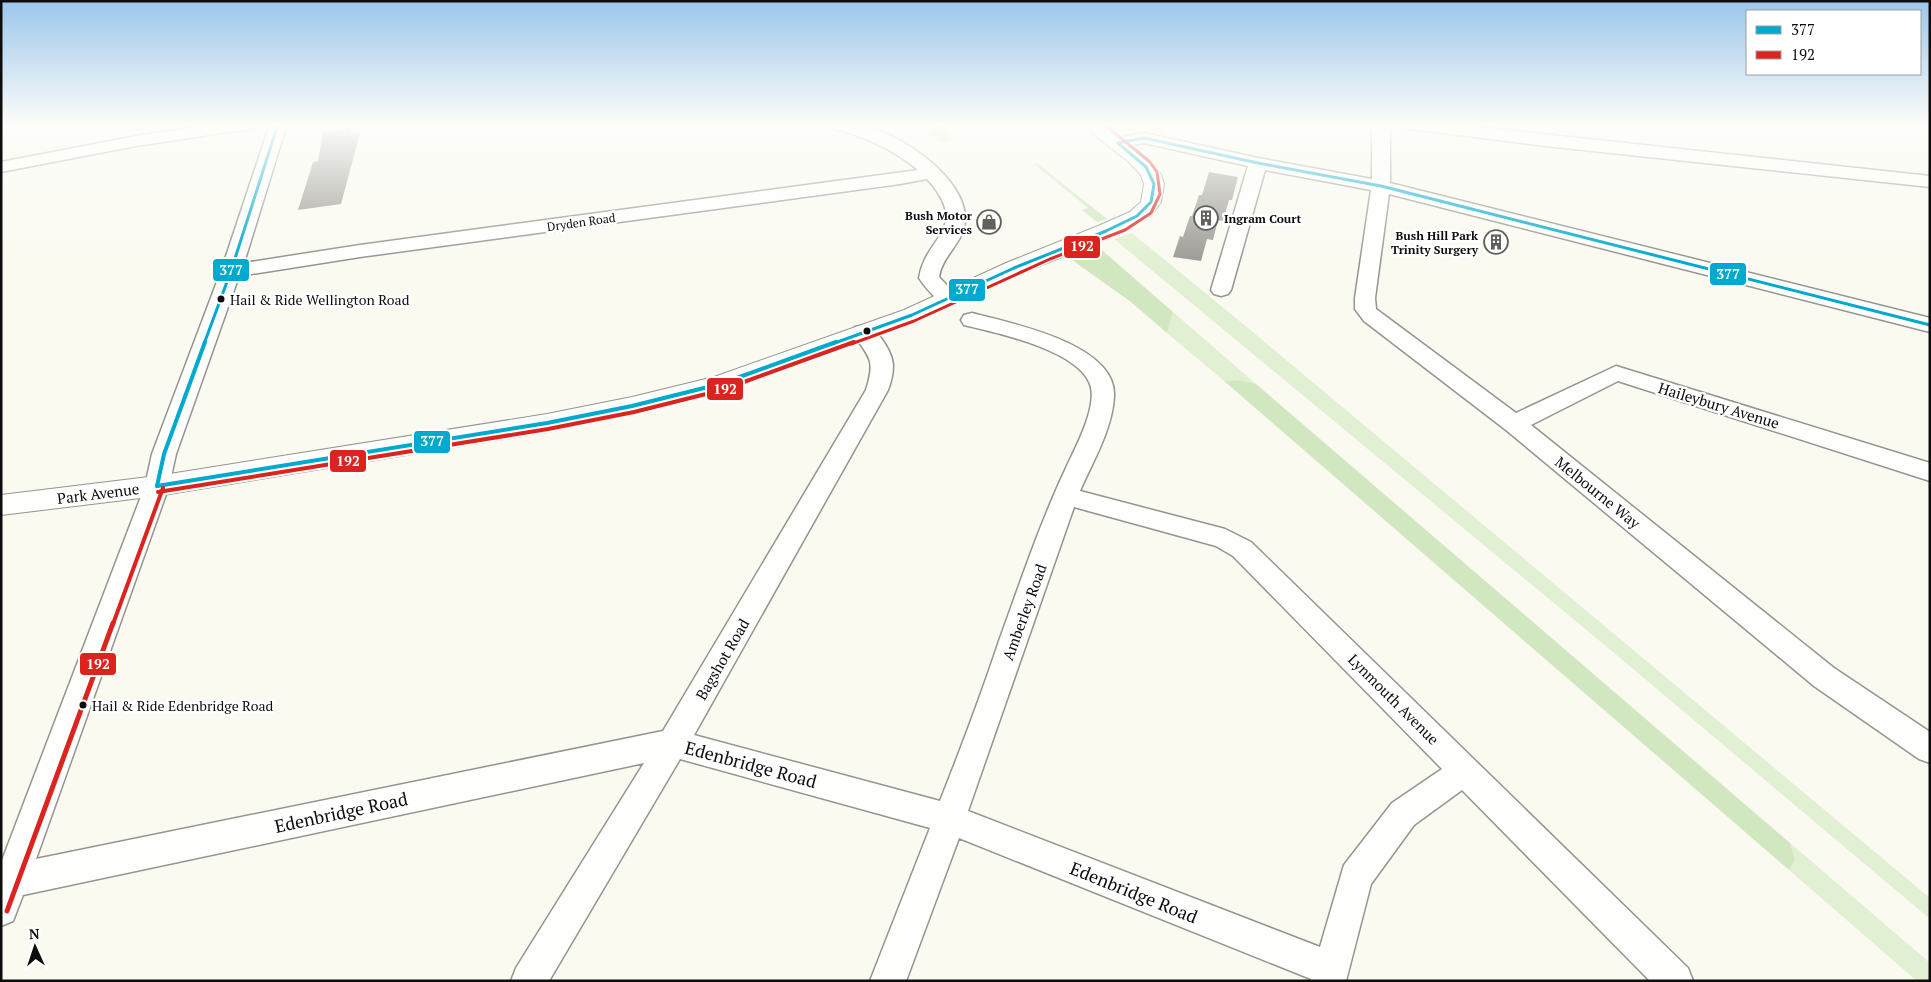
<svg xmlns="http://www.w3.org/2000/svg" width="1931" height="982" viewBox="0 0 1931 982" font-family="'PT Serif',serif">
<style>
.green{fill:#e1f0d2}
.forest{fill:#d0e7c0}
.building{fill:#9d9c97}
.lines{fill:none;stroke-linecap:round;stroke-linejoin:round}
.minor-casing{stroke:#949490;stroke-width:3}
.tertiary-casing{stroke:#949490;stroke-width:2}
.minor{fill:#fefefd;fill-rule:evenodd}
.tertiary{fill:#fefefd;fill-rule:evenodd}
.bus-1-far1-casing{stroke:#fff;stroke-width:6}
.bus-1-casing{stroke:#fff;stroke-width:8}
.bus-2-far2-casing{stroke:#fff;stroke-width:6}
.bus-2-far1-casing{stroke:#fff;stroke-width:8}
.bus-2-casing{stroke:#fff;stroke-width:9}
.bus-1-far1{stroke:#00a9ce;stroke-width:3}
.bus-1{stroke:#00a9ce;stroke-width:4}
.bus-2-far2{stroke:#dc241f;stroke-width:3}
.bus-2-far1{stroke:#dc241f;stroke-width:4}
.bus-2{stroke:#dc241f;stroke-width:5}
.bus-dot{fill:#0d0d0d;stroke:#fff;stroke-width:2}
.labels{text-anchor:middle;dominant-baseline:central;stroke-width:5;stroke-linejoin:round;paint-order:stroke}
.far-poi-label{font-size:12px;font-weight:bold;fill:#0d0d0d;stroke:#fff;text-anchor:end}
.far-street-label{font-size:12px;fill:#0d0d0d;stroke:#fff}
.bus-label{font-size:14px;fill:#0d0d0d;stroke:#fff;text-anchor:start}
.street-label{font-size:15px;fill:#0d0d0d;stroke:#fff}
.near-street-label{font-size:18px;fill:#0d0d0d;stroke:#fff}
.line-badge{stroke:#fff;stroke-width:2}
.badge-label{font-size:14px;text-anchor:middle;font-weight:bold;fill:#fff}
</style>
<rect width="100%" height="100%" fill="#fafaf1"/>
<!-- green -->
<g class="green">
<polygon points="1132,233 1248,328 1930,898 1930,919 1613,652 1114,239"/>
<polygon points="1173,312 1256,384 1238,380 1224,381 1167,333"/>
<polygon points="1790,843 1930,963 1930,981 1917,981 1789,870 1795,860"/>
</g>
<!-- forest -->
<g class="forest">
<polygon points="927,124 942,124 947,128 943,130 953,140 943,143 926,133 933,130"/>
<polygon points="1037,163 1107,219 1097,222 1082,210 1088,208 1034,164"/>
<polygon points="1096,245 1173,312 1167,333 1131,302 1068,257"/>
<polygon points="1238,380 1256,384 1790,843 1795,860 1789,870 1224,381"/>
</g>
<!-- building -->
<g class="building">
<polygon points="352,128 351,134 360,133 341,204 298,210 313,162 318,161 323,132"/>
<polygon points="1209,172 1238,177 1232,200 1229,200 1223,221 1218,220 1213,240 1207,239 1201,261 1173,257 1180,236 1183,237 1190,216 1192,216 1199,195 1202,195"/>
</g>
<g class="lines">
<!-- minor casing -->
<g class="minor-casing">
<g id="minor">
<polygon points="217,124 258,124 255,128 249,129 136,146 1,172 1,162 136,136"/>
<path d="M 270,124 L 287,124 L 244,263 L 360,245 L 918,170 C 892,148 865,137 832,128 L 829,124 C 838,123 848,123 856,124 C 895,129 969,178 965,222 C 963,243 942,256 939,277 L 959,298 L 956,302 C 940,307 928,291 919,278 C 925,236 972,229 927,179 L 900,184 L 360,257 L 239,276 L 176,454 L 169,486 L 36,859 L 663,731 L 866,390 C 876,358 869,358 852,332 L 855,327 C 861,326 866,324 871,328 C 881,335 893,354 893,366 C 893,374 891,382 888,390 L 694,735 L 940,801 C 961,748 981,695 999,641 C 1020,583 1040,523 1066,468 C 1075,448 1100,403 1089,382 C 1074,349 997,333 964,325 L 961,320 L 964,315 L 972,313 C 1010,323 1118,344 1114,397 C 1112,430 1093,461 1080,491 L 1225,529 L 1251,542 L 1688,968 L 1693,981 L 1650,981 L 1462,790 L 1414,825 L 1371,884 L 1346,981 L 1310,981 L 1311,979 L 959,838 L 906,981 L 870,981 L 930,828 L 680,759 L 549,981 L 511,981 L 516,968 L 644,763 L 23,895 L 13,921 L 1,926 L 1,863 L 145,486 L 152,454 L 221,271 ZM 1074,507 L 1216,546 L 1233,556 L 1442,769 L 1392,803 L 1344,865 L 1320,947 L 968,811 Z"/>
<polygon points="1372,124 1390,124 1390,183 1930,318 1930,332 1389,194 1375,298 1376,309 1516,413 1616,366 1930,463 1930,481 1618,381 1531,425 1834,668 1930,732 1930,763 1919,759 1814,686 1506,430 1364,321 1355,309 1355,298 1371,190 1265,170 1231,290 1228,294 1221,296 1214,294 1211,290 1248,166 1144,143 1118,148 1112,147 1109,143 1112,139 1144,133 1258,158 1372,179"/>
<polygon points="1401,124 1449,124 1930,176 1930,187 1545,146 1410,129 1404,128"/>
</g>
</g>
<!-- tertiary casing -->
<g class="tertiary-casing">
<polygon id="tertiary" points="1088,124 1106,124 1153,163 1161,175 1164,184 1161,202 1153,213 1144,220 1114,236 1022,273 920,320 729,390 632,415 547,432 157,496 1,515 1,495 157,476 547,414 632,397 714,377 904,310 1006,263 1098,226 1130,212 1141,202 1144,184 1141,175 1130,163 1093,134"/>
</g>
<!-- minor -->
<use href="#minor" class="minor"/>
<!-- tertiary -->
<use href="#tertiary" class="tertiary"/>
<!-- bus-1-far1 casing -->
<g class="bus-1-far1-casing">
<g id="bus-1-far1">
<polyline points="1118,143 1144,138 1258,163 1381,186 1930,325"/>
<polyline points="204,344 231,271 278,124"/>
<polyline points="832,344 912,315 1014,268 1106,231 1137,216 1151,202 1154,184 1146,167 1118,143"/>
</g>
</g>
<!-- bus-1 casing -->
<g class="bus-1-casing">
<g id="bus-1">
<polyline points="157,486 547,423 632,406 720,384 836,342"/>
<polyline points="157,486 164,454 205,342"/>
</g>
</g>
<!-- bus-2-far2 casing -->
<g class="bus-2-far2-casing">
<polyline id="bus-2-far2" points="851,344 914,321 1050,259 1125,230 1151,213 1160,194 1157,172 1150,162 1104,124"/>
</g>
<!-- bus-2-far1 casing -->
<g class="bus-2-far1-casing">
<g id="bus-2-far1">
<polyline points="158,492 548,429 634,412 722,390 854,342"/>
<polyline points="113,624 163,488"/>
</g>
</g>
<!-- bus-2 casing -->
<g class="bus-2-casing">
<polyline id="bus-2" points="7,911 113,623"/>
</g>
<!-- bus-1-far1 -->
<use href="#bus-1-far1" class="bus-1-far1"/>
<!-- bus-1 -->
<use href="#bus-1" class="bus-1"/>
<!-- bus-2-far2 -->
<use href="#bus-2-far2" class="bus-2-far2"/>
<!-- bus-2-far1 -->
<use href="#bus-2-far1" class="bus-2-far1"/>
<!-- bus-2 -->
<use href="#bus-2" class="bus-2"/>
</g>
<!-- sky -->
<linearGradient id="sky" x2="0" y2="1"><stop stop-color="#9bc6ec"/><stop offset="0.48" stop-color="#fdfdf9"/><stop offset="1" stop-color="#fdfdf9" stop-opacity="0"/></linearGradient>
<rect width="1931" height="261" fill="url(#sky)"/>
<!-- icons -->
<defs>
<g id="building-ring" transform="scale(1.25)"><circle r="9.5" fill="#fff" stroke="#60605d" stroke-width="1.5"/><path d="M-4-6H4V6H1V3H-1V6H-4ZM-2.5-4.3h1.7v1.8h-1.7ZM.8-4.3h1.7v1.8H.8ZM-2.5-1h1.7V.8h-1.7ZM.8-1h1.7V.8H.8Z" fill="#60605d"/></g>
<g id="shop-ring" transform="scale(1.25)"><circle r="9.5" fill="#fff" stroke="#60605d" stroke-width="1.5"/><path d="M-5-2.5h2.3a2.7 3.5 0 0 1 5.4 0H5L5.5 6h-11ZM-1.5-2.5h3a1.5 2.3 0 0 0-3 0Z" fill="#60605d"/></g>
</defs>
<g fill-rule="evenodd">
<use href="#building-ring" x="1206" y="218"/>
<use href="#shop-ring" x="989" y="222"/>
<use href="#building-ring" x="1496" y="242"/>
</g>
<!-- markers -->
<g class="bus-dot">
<circle cx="221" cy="299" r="4.5"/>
<circle cx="867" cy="331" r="4.5"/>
<circle cx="83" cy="705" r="4.5"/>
</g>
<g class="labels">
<!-- far-poi labels -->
<g class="far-poi-label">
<text x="972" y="215">Bush Motor<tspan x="972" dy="14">Services</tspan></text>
<text x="1224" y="218" text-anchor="start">Ingram Court</text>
<text x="1478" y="235">Bush Hill Park<tspan x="1478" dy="14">Trinity Surgery</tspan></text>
</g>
<!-- far-street labels -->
<g class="far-street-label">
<text transform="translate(581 222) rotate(-8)">Dryden Road</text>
</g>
<!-- bus labels -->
<g class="bus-label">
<text x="230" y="299">Hail &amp; Ride Wellington Road</text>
<text x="92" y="705">Hail &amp; Ride Edenbridge Road</text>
</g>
<!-- street labels -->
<g class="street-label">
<text transform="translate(1719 405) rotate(17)">Haileybury Avenue</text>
<text transform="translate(1598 492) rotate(39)">Melbourne Way</text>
<text transform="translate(98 493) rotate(-7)">Park Avenue</text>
<text transform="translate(1024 612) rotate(-70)">Amberley Road</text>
<text transform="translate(722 659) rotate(-60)">Bagshot Road</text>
<text transform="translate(1394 699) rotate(45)">Lynmouth Avenue</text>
</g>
<!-- near-street labels -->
<g class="near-street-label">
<text transform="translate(751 764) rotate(15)">Edenbridge Road</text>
<text transform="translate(341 812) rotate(-12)">Edenbridge Road</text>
<text transform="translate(1134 892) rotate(22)">Edenbridge Road</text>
</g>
</g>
<g class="line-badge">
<rect x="1063" y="235" width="38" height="24" rx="5" fill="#dc241f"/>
<rect x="212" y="258" width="38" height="24" rx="5" fill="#00a9ce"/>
<rect x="1709" y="262" width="38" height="24" rx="5" fill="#00a9ce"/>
<rect x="948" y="278" width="38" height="24" rx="5" fill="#00a9ce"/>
<rect x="706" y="377" width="38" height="24" rx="5" fill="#dc241f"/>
<rect x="413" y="430" width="38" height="24" rx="5" fill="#00a9ce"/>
<rect x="329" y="449" width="38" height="24" rx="5" fill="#dc241f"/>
<rect x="79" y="652" width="38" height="24" rx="5" fill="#dc241f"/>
</g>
<g class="badge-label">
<text x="1082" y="251">192</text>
<text x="231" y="275">377</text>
<text x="1728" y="279">377</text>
<text x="967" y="294">377</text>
<text x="725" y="394">192</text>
<text x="432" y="446">377</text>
<text x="348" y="466">192</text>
<text x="98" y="669">192</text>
</g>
<!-- border -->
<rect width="1931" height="982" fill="none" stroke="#0d0d0d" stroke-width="5"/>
<!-- legend -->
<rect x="1746" y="10" width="175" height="65" fill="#ffffff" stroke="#9e9e9e"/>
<rect x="1756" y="26" width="25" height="8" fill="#00a9ce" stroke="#9e9e9e"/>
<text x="1791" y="35" font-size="15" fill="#0d0d0d">377</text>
<rect x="1756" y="51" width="25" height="8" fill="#dc241f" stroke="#9e9e9e"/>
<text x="1791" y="60" font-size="15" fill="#0d0d0d">192</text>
<!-- north arrow -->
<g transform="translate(35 947) rotate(357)" stroke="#ffffff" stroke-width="4" paint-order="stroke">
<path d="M0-4L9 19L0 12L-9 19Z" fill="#0d0d0d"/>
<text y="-8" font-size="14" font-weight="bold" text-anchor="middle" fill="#0d0d0d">N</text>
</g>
</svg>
